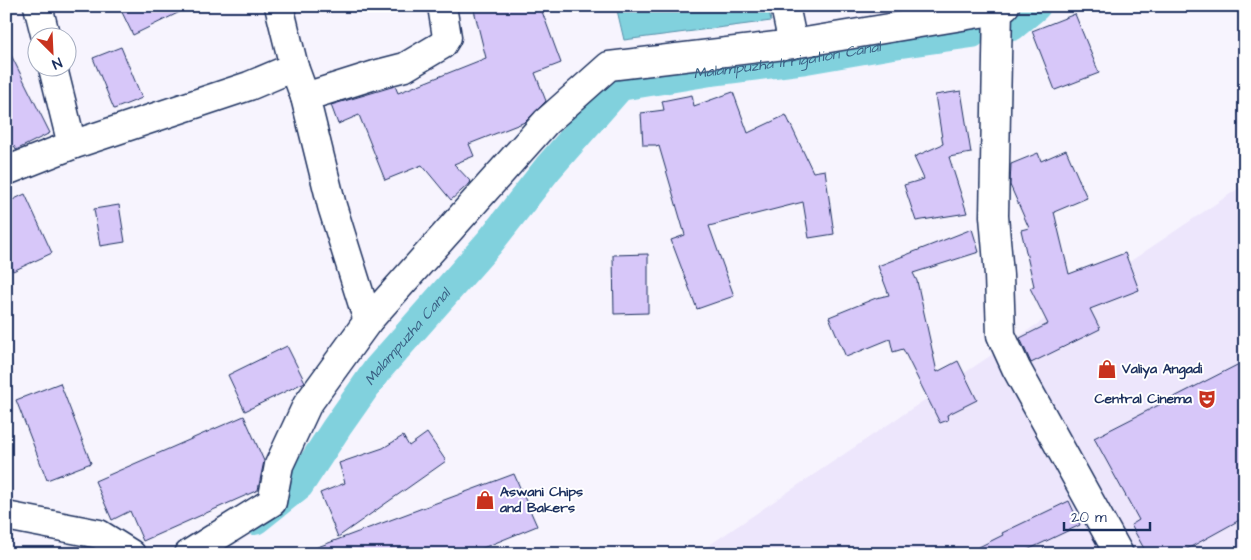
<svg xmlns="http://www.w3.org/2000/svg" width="1251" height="560" viewBox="0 0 1251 560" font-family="'Architects Daughter',sans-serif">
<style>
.built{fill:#ede6fc}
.water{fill:#81d1dd;stroke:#5890aa}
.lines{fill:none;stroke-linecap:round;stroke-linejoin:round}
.canal{stroke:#81d1dd;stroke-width:30}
.building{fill:#d7c7f9;stroke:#1b2f5e}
.minor-casing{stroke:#1b2f5e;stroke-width:31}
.minor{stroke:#fff;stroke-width:28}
.labels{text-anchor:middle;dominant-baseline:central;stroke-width:4;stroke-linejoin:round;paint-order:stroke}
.poi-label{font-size:14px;font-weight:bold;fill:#1b2f5e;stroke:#fff;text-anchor:start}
.water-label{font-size:15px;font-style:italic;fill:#3a6084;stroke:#fff}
</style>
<rect width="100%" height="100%" fill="#f7f4fe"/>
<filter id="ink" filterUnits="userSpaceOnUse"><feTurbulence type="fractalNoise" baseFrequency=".02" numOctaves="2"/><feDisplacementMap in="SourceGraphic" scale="10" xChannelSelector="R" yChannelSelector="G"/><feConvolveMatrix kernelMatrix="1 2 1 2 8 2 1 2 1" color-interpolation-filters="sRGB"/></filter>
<g filter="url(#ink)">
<!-- built -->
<polygon class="built" points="1245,184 1245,554 696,554"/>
<!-- water -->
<polygon class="water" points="616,6 768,6 771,21 624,40"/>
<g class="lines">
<!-- canal -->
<g class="canal">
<polyline points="1012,26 1036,6"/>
<path id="s1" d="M 255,520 L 299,485 L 337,427 L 377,370 L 489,243 L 548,168 L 620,86 L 711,71 L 806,59 L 887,45 L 972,33"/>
</g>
</g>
<!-- building -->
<g class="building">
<polygon points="119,6 192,6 133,35"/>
<polygon points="473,6 540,6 561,63 535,73 546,101 525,122 469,144 474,156 454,164 471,182 451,200 422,165 385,180 359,115 338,124 331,105 395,86 398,93 486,58"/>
<polygon points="1075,14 1099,73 1055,90 1032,31"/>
<polygon points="6,45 50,133 16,150 14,146 6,150"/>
<polygon points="121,47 142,98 114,109 93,58"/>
<polygon points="961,91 971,153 949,157 967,213 916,221 904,185 924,179 914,157 943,144 935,95"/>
<polygon points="733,92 748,133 786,115 813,172 825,170 834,234 809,238 803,202 709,226 734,296 697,309 671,240 685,235 659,146 656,147 656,145 643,145 641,113 664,110 662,101 692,95 694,106"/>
<polygon points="1066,150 1087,198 1054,212 1069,274 1125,253 1139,290 1090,309 1100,329 1031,363 1020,338 1048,324 1030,288 1034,286 1021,230 1029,228 1010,185 1011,164 1038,153 1041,161"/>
<polygon points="25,194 52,253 13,271 6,256 6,203"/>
<polygon points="119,205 125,242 100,246 94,209"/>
<polygon points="972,229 979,252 913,273 917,281 937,372 958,361 977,400 947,415 948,420 940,423 903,349 893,352 890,339 846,357 829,317 876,298 889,295 878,266"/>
<polygon points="648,254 648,313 614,314 613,255"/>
<polygon points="287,346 305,382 245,411 228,375"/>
<polygon points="1245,361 1245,517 1178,554 1147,554 1131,525 1139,520 1094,438"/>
<polygon points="60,383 91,463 47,480 16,400"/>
<polygon points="244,416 264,461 258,490 143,541 130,511 112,520 95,481"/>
<polygon points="427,433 446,461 338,537 320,493 345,483 339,463 383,448 403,436 409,446"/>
<polygon points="514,474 537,526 468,554 307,554 307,551"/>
<polygon points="1069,501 1080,525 1019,554 965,554 1003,535 1002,533"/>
</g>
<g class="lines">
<!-- minor casing -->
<g class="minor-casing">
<g id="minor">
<polyline points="38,6 46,38"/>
<polyline points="279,6 294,67 305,97 332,206 368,321"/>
<polyline points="785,6 793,44"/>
<polyline points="998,6 994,216 999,275 1001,335 1016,368 1119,554"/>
<polyline points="53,68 72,145"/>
<polyline points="305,97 378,74 405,67 442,45 447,37 442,6"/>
<polyline points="6,171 72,145 249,86 294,67"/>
<polyline points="6,516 99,534 131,554"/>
<polyline points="189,554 272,502 279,465 307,405 368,321 546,122 609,66 793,44 998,10 1005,6"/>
</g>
</g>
<!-- minor -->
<use href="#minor" class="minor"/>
</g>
</g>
<!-- icons -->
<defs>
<g id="shop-bare" transform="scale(1.5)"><path d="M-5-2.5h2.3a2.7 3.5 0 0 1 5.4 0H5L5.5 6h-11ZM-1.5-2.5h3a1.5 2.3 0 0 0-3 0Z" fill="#c8321e" stroke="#fff" stroke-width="2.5" paint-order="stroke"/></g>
<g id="theatre-bare" transform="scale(1.5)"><path d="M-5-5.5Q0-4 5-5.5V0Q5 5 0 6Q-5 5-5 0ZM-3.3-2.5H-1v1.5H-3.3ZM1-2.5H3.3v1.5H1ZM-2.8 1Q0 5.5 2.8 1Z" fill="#c8321e" stroke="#fff" stroke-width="2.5" paint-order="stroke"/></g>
</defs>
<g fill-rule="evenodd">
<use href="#shop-bare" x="1107" y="369"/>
<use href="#theatre-bare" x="1207" y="399"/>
<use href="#shop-bare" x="485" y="500"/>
</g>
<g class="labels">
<!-- poi labels -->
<g class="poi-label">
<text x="1122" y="369">Valiya Angadi</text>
<text x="1192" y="399" text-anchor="end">Central Cinema</text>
<text x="500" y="492">Aswani Chips<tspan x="500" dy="16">and Bakers</tspan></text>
</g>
<!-- water labels -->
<g class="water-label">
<text stroke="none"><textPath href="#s1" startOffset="738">Malampuzha Irrigation Canal</textPath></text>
<text stroke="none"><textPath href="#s1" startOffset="240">Malampuzha Canal</textPath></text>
</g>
</g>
<!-- margin -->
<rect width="1251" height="560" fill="none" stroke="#fff" stroke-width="25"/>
<rect x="12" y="12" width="1226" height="535" fill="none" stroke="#1b2f5e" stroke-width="2" filter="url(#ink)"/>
<!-- north arrow -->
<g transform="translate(52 52) rotate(156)"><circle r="24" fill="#ffffff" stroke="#a4acbf"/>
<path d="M0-4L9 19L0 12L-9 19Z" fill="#c8321e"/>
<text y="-8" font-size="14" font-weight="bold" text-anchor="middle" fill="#1b2f5e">N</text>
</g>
<!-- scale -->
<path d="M1064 522v8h86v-8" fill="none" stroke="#1b2f5e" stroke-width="2.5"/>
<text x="1071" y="522" font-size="15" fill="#1b2f5e" stroke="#ffffff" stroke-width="4" paint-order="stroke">20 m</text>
</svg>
